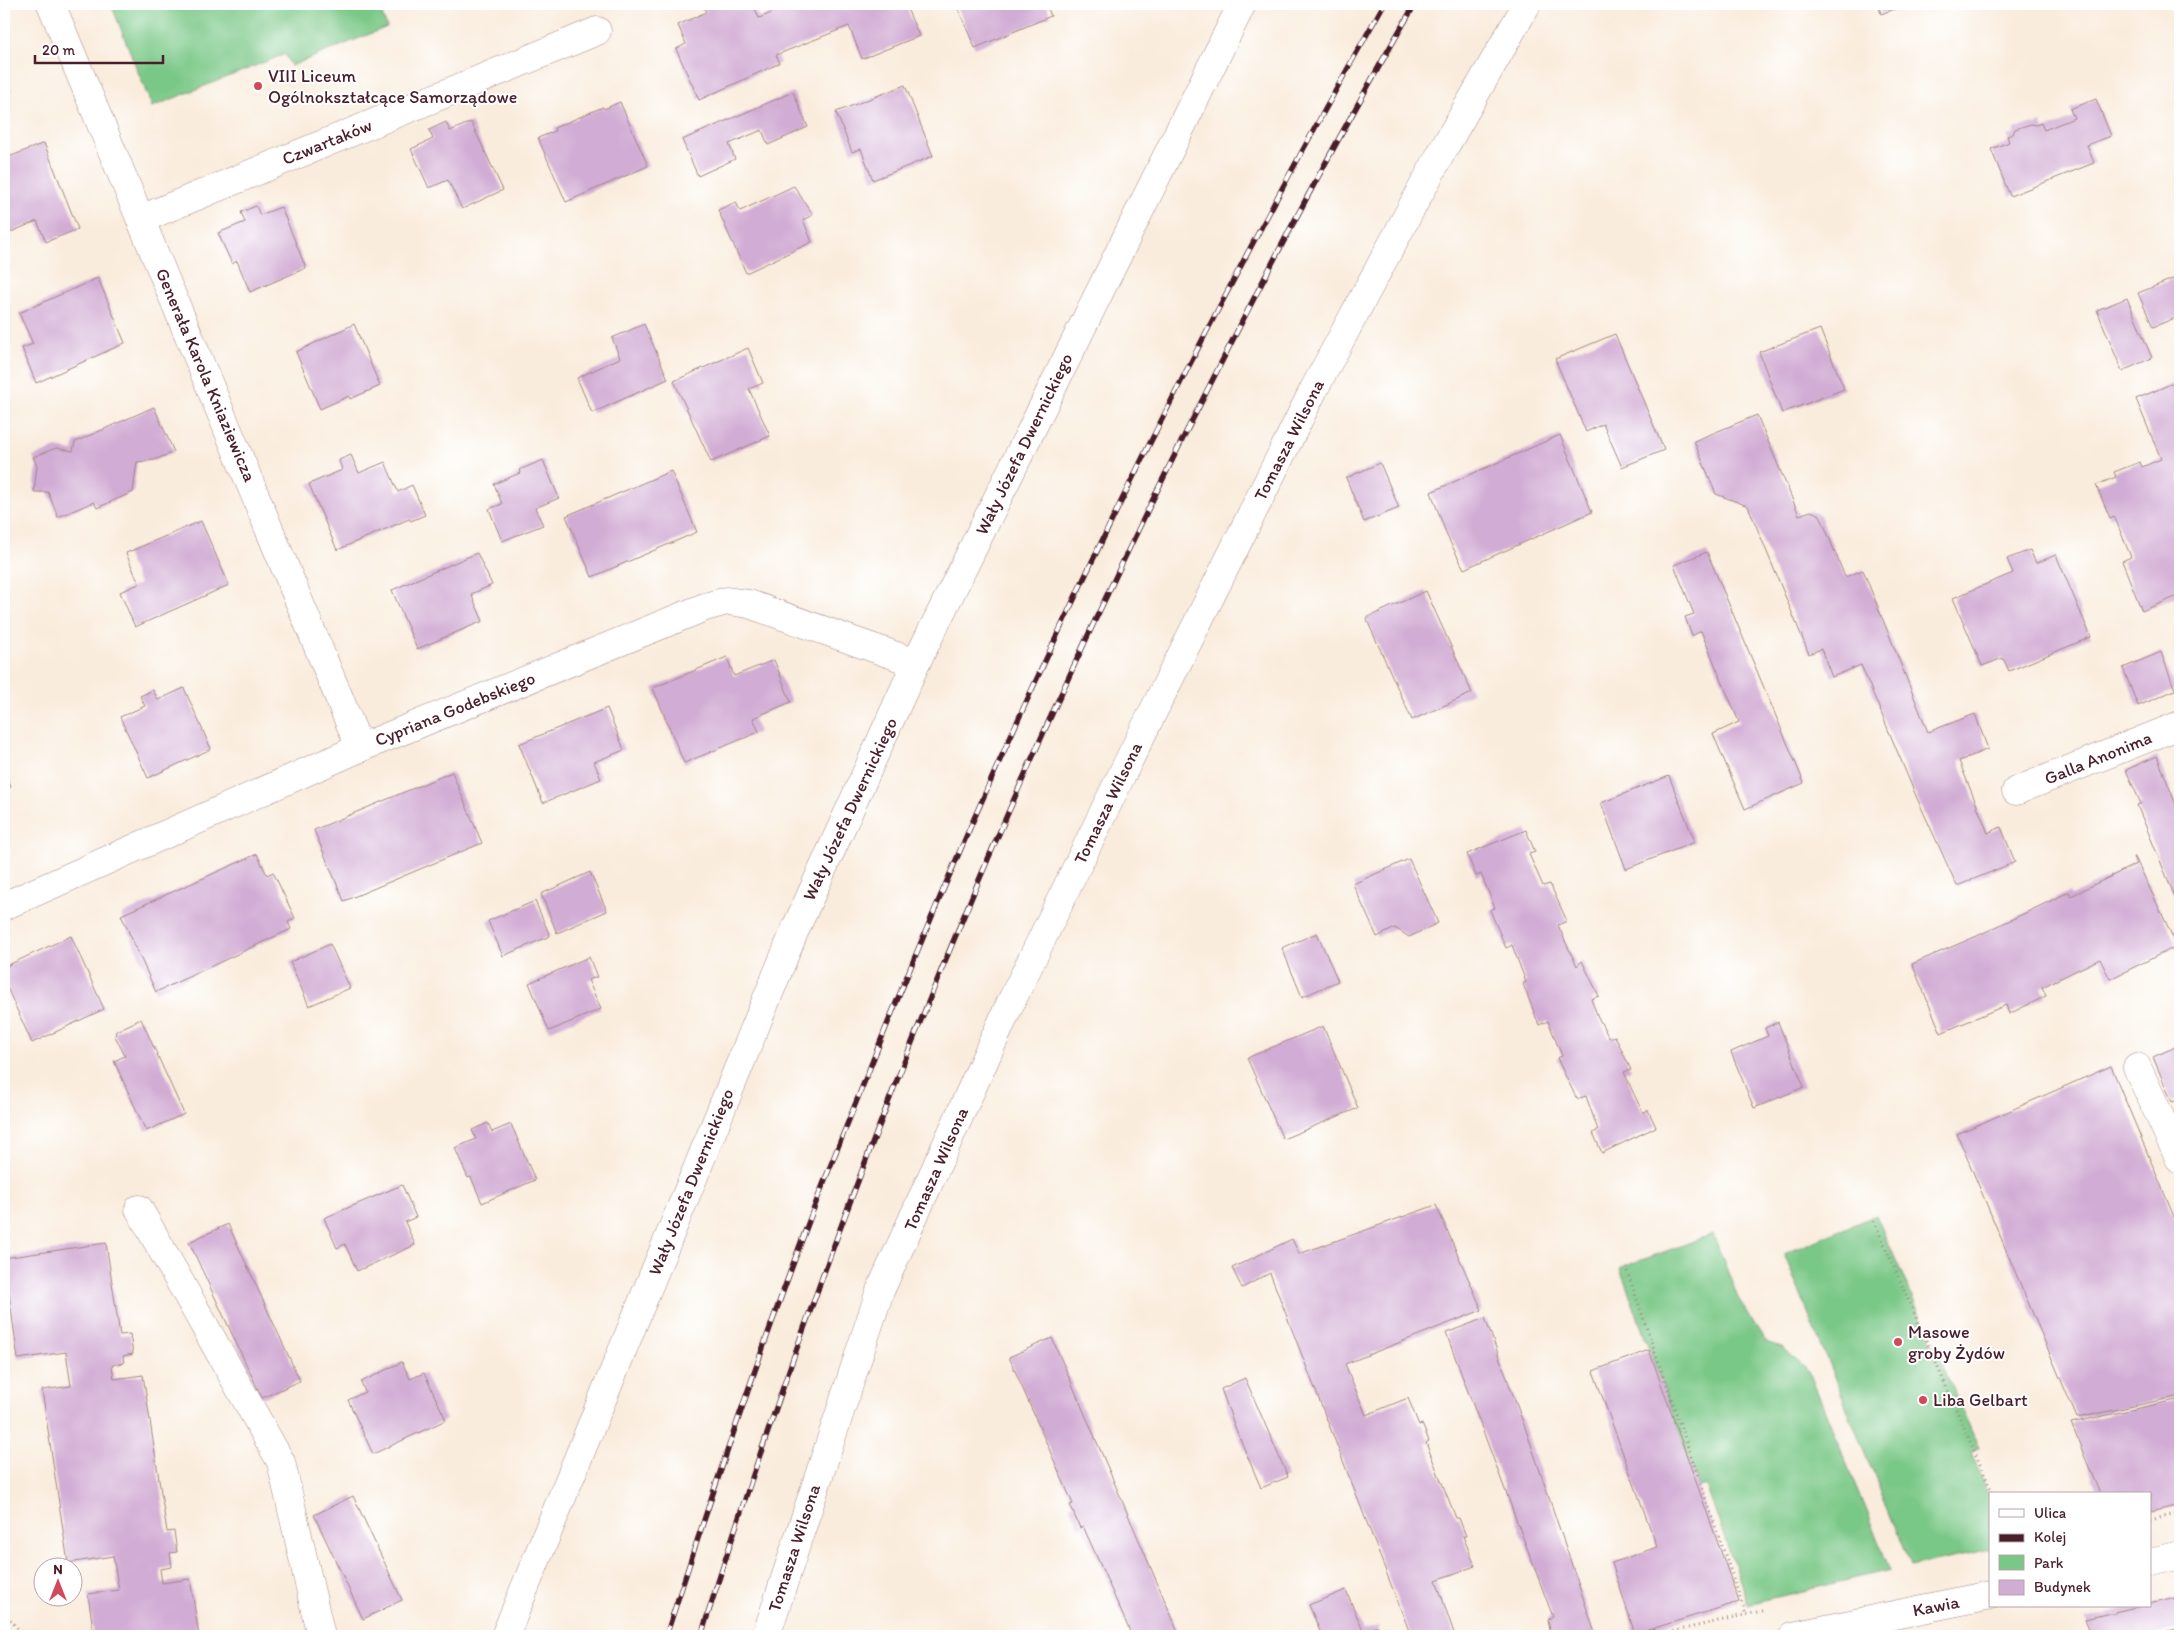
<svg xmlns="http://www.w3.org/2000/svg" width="2184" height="1640" viewBox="0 0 2184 1640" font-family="Itim,sans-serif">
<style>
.green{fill:#7ac887;stroke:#627459}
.building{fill:#d1acd4}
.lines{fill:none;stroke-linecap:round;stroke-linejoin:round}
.minor-casing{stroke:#a28684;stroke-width:29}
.path{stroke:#a28684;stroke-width:3;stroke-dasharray:1 4;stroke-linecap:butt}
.minor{stroke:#fff;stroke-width:28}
.rail-casing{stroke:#4a1f2b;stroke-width:5.5}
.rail{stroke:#fff;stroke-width:4;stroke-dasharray:11;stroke-linecap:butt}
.poi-dot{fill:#d1495b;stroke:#fff;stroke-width:2}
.labels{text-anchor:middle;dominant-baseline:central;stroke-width:4;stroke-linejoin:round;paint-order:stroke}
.poi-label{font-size:18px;fill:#4a1f2b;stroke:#fff;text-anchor:start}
.street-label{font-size:18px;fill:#4a1f2b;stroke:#fff}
</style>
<rect width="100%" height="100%" fill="#fff"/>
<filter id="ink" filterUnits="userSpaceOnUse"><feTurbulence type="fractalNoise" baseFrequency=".02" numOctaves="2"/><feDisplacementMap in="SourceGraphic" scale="10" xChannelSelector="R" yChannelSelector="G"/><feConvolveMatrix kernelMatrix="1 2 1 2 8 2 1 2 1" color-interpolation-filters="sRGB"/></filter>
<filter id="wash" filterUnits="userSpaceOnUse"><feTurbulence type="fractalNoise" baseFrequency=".0096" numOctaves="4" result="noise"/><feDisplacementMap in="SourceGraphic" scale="20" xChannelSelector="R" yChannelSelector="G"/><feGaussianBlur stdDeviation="1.12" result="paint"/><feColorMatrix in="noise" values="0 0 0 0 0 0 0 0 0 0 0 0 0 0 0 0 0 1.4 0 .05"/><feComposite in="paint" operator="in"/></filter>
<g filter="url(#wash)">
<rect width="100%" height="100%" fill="#f9ecdc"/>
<!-- green -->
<g class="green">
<polygon points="111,4 378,4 387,27 291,66 285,54 152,107"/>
<polygon points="1876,1215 1979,1448 1971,1452 1990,1498 1990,1549 1911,1566 1784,1254"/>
<polygon points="1713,1234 1738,1298 1766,1342 1783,1347 1810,1374 1890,1570 1748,1604 1706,1485 1699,1487 1620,1268"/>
</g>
<g id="blocks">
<!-- building -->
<g class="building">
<polygon points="703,4 753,4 759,18 794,4 905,4 919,36 862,59 849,26 776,55 780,63 699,100 676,49 686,44 678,25 706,12"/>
<polygon points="956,4 1046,4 1051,16 975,48"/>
<polygon points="1878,4 1909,4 1881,14"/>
<polygon points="4,47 9,59 4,61"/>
<polygon points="4,73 11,91 4,94"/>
<polygon points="905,85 933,156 873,180 861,149 852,152 836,112"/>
<polygon points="793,92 808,127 768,145 762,130 729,144 735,159 698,176 682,140"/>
<polygon points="2096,99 2111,136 2087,145 2094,163 2010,196 1991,149 2009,142 2007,136 2013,134 2015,129 2031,124 2036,125 2041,123 2044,130 2074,118 2070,109"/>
<polygon points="620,102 648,166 566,202 538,138 555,131 554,128 603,107 604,109"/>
<polygon points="446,122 450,131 471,122 503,190 462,209 448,180 429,188 411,149 433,139 429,130"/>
<polygon points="44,143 78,229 46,242 37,221 4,235 4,159"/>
<polygon points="794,186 813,215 803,220 812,242 746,273 718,210 736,202 740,211"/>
<polygon points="256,206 260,215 281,207 306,268 250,292 237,261 232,264 218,233 245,222 241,212"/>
<polygon points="2180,276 2180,316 2153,327 2138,293"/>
<polygon points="98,278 125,343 36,383 22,348 33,344 19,313"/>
<polygon points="2127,298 2152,358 2122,371 2097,310"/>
<polygon points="354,324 380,386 350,399 349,396 320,409 296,352"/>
<polygon points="644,324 668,379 592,413 577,378 620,358 612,338"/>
<polygon points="1820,329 1844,389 1782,413 1759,352"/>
<polygon points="1615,334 1664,450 1622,467 1603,424 1586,432 1555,359"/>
<polygon points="748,348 763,383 749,389 770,436 711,462 674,381"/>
<polygon points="2180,380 2180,595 2142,611 2122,561 2131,557 2114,516 2110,518 2096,485 2116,477 2114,472 2140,462 2142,467 2161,459 2136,399"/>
<polygon points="154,407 174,452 154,460 137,462 133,492 97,508 94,502 58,517 48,492 34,492 37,466 33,457 56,448 73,451 75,442"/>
<polygon points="1757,415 1799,515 1811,511 1820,515 1845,577 1863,570 1928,732 1975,714 1988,749 1959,761 1988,833 2001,827 2015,862 1957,886 1916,796 1861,665 1832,677 1821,649 1809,654 1748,506 1716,494 1694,441"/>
<polygon points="1560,435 1592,512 1464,569 1447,536 1431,492"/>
<polygon points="351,455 359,473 385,462 398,492 412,485 425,515 411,521 409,519 337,550 309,484 342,470 339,460"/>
<polygon points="543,460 559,498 535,508 543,525 502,541 489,509 502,504 494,484 520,473 519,470"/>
<polygon points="1380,463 1399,508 1364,522 1346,478"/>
<polygon points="671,471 697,532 592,577 566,516"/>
<polygon points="201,521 229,585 135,627 120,592 139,584 126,553"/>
<polygon points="2030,550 2036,563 2056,555 2091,637 2009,671 2003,658 1982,666 1953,598 2013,573 2007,559"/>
<polygon points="1707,552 1804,783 1745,809 1713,734 1739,722 1701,631 1692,636 1685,617 1694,614 1674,565"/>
<polygon points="477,553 492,585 471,594 483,621 417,649 392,590"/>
<polygon points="1426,591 1472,693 1412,720 1366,618"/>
<polygon points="2161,652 2175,690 2138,706 2123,668"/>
<polygon points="727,657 734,676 774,660 791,702 753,718 759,732 684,763 653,688"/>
<polygon points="184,688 211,749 148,778 120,717 145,706 140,696 153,690 158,700"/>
<polygon points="607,708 624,750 594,762 601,779 543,803 519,744"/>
<polygon points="2157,756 2180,815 2180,909 2137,805 2141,804 2126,770"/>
<polygon points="4,771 11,787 4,790"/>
<polygon points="452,772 482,843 344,901 314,830"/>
<polygon points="1669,776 1695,842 1626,869 1601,803"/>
<polygon points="1526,830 1535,852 1529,854 1543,886 1550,884 1567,921 1558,925 1566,943 1577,966 1582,961 1599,996 1591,999 1598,1017 1609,1038 1615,1036 1631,1070 1624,1072 1633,1092 1643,1113 1648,1110 1656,1127 1602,1153 1593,1133 1598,1130 1586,1096 1577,1099 1566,1077 1557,1058 1562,1056 1548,1021 1539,1025 1523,984 1526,982 1512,945 1506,948 1490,910 1495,908 1481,874 1476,876 1467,854"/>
<polygon points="257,854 267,875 273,872 295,918 288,922 291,929 156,992 121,915"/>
<polygon points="2133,857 2135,857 2177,946 2110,979 2100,959 2042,987 2046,996 2009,1014 2006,1005 1941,1033 1912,964 1977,936 2069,892 2071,896 2136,864"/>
<polygon points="1409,859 1438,923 1409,937 1395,928 1377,937 1353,884"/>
<polygon points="590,872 607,911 557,933 541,894"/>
<polygon points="535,901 550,936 503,956 488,921"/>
<polygon points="1317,933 1338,981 1302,997 1282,948"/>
<polygon points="71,936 104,1009 32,1043 4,981 4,967"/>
<polygon points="330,944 350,988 309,1006 290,962"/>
<polygon points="589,957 597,977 588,980 601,1009 549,1031 529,983"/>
<polygon points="141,1019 184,1114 146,1131 114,1061 125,1056 115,1036 116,1031"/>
<polygon points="1778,1022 1804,1087 1754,1108 1731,1052 1768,1036 1765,1028"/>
<polygon points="1323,1026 1358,1108 1283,1139 1247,1058"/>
<polygon points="2180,1045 2180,1099 2172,1102 2153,1057"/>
<polygon points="2111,1066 2180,1231 2180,1401 2178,1401 2176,1397 2077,1418 1957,1134"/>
<polygon points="488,1123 492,1132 511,1124 535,1180 482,1203 471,1177 468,1178 455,1148 476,1139 472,1130"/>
<polygon points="402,1185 416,1217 405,1222 415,1245 357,1271 345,1244 337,1248 324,1218"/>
<polygon points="1436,1205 1482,1310 1345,1364 1366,1415 1408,1398 1419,1425 1422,1424 1429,1441 1426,1443 1456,1518 1459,1518 1466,1536 1463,1536 1475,1566 1436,1580 1455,1636 1411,1636 1270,1273 1242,1288 1232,1268 1292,1239 1299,1254"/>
<polygon points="228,1224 300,1381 262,1398 189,1242"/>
<polygon points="106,1243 120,1335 130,1334 133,1354 123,1356 124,1363 112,1365 114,1379 143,1375 167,1532 174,1531 177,1552 170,1553 172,1567 160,1569 162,1583 190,1579 199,1636 94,1636 88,1594 119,1590 113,1556 68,1563 42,1390 71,1386 66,1352 18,1359 4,1258"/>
<polygon points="1485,1318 1527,1433 1596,1636 1551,1636 1548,1619 1553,1617 1446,1333"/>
<polygon points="1052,1338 1072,1384 1180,1636 1132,1636 1083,1526 1080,1528 1070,1505 1073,1504 1009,1357"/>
<polygon points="1649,1350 1739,1602 1635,1634 1612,1563 1657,1547 1593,1371"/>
<polygon points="402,1362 410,1379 424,1373 446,1420 373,1454 348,1400 365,1392 361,1382"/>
<polygon points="1245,1378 1288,1477 1261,1488 1235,1427 1221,1389"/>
<polygon points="2176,1400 2178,1405 2180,1404 2180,1505 2150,1512 2150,1494 2100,1494 2071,1423"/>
<polygon points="353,1496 402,1600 363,1619 314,1515"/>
<polygon points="1346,1590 1363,1631 1378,1626 1380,1635 1390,1632 1392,1636 1322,1636 1309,1605"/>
<polygon points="2180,1597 2180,1628 2152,1635 2092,1636 2085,1619 2140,1606 2150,1606 2150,1604"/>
</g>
</g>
</g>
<g filter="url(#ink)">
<use href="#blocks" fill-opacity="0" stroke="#a28684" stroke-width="1"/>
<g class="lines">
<!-- minor casing -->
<g class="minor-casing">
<g id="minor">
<polyline points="51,4 360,748"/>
<polyline points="141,219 597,31"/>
<polyline points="2016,791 2180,725"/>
<polyline points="4,906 360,748 705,607 727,601 749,604 916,663"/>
<polyline points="2137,1067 2180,1160"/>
<polyline points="139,1209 281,1462 321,1636"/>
<polyline points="2150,1562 2180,1555"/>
<polyline points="505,1636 795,930 916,663 1242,4"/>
<polyline points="766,1636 880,1291 1010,1004 1127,764 1314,389 1440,155 1527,4"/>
<polyline points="1793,1636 1990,1595"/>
</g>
</g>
<!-- path -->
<g class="path">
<polyline points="1874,1221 1993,1494"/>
<polyline points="1627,1271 1746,1615"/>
<polyline points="2150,1520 2180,1513"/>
<polyline points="4,1612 24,1636"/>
<polyline points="1654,1636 1766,1610"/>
</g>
<!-- minor -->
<use href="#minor" class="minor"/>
<!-- rail casing -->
<g class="rail-casing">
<g id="rail">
<path d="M 666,1636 C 710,1500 756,1363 806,1229 C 826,1175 848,1123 869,1070 C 1015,702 1189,348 1384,4"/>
<path d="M 701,1636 C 837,1200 1011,774 1219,367 C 1281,244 1346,122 1415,4"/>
</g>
</g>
<!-- rail -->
<use href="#rail" class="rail"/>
</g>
</g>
<!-- markers -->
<g class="poi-dot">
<circle cx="258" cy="86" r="5"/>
<circle cx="1898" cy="1342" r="5"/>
<circle cx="1923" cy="1400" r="5"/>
</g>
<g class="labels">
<!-- poi labels -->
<g class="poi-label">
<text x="268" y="76">VIII Liceum<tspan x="268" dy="21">Ogólnokształcące Samorządowe</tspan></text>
<text x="1908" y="1332">Masowe<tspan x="1908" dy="21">groby Żydów</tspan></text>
<text x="1933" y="1400">Liba Gelbart</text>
</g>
<!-- street labels -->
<g class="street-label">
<text transform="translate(327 142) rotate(-22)">Czwartaków</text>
<text transform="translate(206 375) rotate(67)">Generała Karola Kniaziewicza</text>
<text transform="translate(1289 440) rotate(-63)">Tomasza Wilsona</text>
<text transform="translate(1024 444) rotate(-64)">Wały Józefa Dwernickiego</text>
<text transform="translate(455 709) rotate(-22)">Cypriana Godebskiego</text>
<text transform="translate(2098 758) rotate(-22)">Galla Anonima</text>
<text transform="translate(1108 803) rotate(-64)">Tomasza Wilsona</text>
<text transform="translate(850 809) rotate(-65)">Wały Józefa Dwernickiego</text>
<text transform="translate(936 1169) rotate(-66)">Tomasza Wilsona</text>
<text transform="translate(691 1182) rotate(-68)">Wały Józefa Dwernickiego</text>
<text transform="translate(794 1548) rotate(-72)">Tomasza Wilsona</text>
<text transform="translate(1936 1606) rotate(-11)">Kawia</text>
</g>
</g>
<!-- margin -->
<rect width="2184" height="1640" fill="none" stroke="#fff" stroke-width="20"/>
<!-- legend -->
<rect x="1989" y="1492" width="162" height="115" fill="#ffffff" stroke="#b7a5aa"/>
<rect x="1999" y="1509" width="25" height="8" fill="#ffffff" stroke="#b7a5aa"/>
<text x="2034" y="1518" font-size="15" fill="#4a1f2b">Ulica</text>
<rect x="1999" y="1534" width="25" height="8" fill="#4a1f2b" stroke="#b7a5aa"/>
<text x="2034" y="1542" font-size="15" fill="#4a1f2b">Kolej</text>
<rect x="1999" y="1555" width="25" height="15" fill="#7ac887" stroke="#b7a5aa"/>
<text x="2034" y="1568" font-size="15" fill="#4a1f2b">Park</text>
<rect x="1999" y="1580" width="25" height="15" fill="#d1acd4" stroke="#b7a5aa"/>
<text x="2034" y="1592" font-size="15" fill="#4a1f2b">Budynek</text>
<!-- north arrow -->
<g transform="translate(58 1582)"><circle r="24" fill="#ffffff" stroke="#b7a5aa"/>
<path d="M0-4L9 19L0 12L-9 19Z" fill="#d1495b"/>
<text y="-8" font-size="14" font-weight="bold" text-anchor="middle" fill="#4a1f2b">N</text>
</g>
<!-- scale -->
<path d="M35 55v8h128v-8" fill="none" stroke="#4a1f2b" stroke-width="2.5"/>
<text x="42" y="55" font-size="15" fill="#4a1f2b" stroke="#ffffff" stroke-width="4" paint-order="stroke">20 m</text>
</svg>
